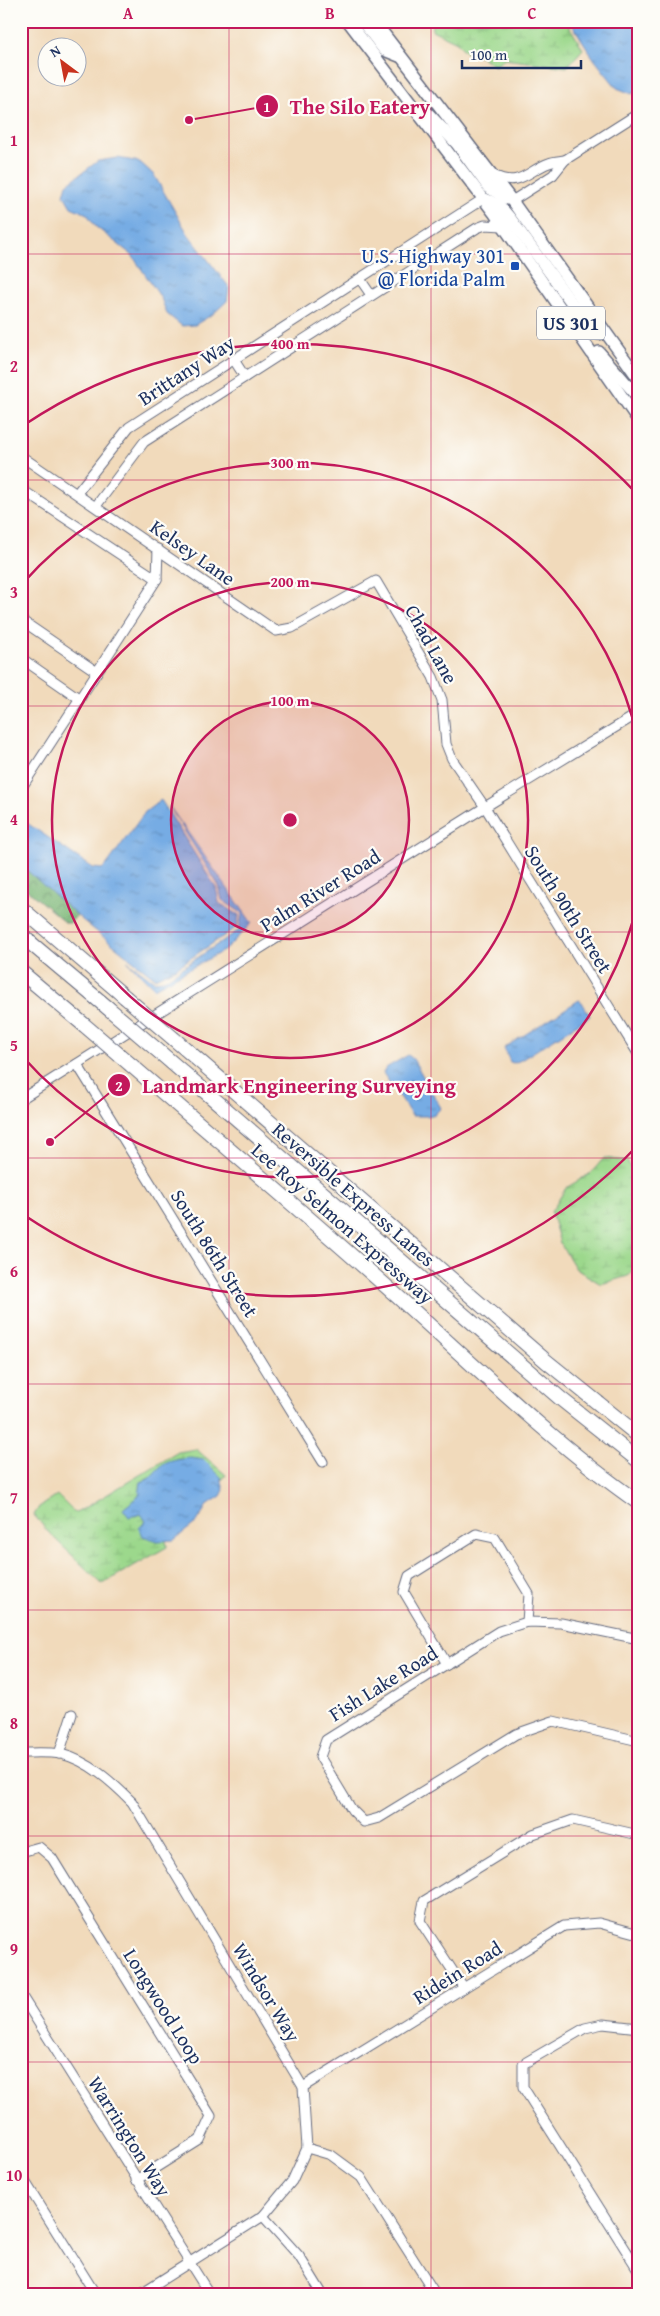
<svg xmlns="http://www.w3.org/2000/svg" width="660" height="2316" viewBox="0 0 660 2316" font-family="'Gentium Book Plus',serif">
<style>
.forest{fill:url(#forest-crowns);stroke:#4c746b}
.wetland{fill:url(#wetland-marsh);stroke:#5c8475}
.water{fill:url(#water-ripples);stroke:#486ea1}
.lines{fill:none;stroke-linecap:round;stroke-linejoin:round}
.minor-casing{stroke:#666b7f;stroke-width:11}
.major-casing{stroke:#666b7f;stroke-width:14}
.highway-casing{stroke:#666b7f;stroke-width:16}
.minor{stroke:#fff;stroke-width:9}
.major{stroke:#fff;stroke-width:11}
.highway{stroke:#fff;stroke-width:14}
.highway-bridge-casing{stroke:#666b7f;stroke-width:16;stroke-linecap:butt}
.highway-bridge{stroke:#fff;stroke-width:14}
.grid{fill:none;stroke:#c2185b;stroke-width:1;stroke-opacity:0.55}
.ring{fill:none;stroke:#c2185b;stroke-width:2.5}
.transit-dot{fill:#1a4fb4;stroke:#fdfcf7;stroke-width:2}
.labels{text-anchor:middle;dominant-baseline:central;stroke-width:4.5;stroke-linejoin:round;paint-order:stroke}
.shield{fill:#fdfcf7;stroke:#5f6c8c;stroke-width:1}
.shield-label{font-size:19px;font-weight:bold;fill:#1b2f5e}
.transit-label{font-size:20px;fill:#164399;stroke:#fdfcf7;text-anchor:end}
.street-label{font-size:20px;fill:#1b2f5e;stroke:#fdfcf7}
.centre{fill:#c2185b;stroke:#fdfcf7;stroke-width:2.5}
.ring-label{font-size:15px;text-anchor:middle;font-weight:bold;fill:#c2185b;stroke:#fdfcf7;stroke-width:4.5;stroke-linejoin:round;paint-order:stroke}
.leader{fill:none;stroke:#c2185b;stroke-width:2}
.callout-dot{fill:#c2185b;stroke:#fdfcf7;stroke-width:2}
.mark-label{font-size:15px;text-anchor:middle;font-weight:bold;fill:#fff}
.callout-label{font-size:21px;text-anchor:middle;font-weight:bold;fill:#c2185b;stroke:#fdfcf7;stroke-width:4.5;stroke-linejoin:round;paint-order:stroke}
.neatline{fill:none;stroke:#c2185b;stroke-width:2}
.grid-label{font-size:16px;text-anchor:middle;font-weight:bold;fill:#c2185b}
</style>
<defs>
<pattern id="forest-crowns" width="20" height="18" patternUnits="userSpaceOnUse" patternTransform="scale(1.25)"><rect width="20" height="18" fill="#7db878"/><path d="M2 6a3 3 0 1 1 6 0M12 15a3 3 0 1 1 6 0" fill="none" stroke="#669666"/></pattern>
<pattern id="wetland-marsh" width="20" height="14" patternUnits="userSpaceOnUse" patternTransform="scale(1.25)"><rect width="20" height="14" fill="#9cd88c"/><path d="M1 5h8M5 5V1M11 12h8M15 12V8" fill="none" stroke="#86ba7b"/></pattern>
<pattern id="water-ripples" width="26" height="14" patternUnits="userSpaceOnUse" patternTransform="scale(1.25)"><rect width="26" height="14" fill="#76ace4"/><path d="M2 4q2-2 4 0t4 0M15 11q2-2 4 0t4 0" fill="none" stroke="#608cbc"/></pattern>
</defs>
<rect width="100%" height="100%" fill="#fdfcf7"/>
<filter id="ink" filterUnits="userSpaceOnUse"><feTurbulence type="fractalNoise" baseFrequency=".02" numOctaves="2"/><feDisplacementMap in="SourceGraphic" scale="10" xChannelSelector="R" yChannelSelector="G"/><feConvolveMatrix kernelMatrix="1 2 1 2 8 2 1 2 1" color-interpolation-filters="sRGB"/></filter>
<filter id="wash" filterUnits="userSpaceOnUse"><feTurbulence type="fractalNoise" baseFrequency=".0096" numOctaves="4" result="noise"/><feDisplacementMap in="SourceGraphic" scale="20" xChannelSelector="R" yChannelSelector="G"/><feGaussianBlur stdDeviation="1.12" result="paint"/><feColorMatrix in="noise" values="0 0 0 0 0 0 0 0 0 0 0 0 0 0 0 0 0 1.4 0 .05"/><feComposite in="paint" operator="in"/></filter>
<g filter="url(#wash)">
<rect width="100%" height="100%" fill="#f1dabb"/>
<!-- forest -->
<polygon class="forest" points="21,865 77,915 70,923 66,923 21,885"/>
<!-- wetland -->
<g class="wetland">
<polygon points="432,21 566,21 583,49 567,67 504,59 495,66 479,55 467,54 457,42 432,30"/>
<polygon points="604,1158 627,1161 639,1181 639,1267 628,1276 601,1284 576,1269 560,1243 551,1212 566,1188 591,1173"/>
<polygon points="196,1449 226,1475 222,1480 221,1477 204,1460 189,1458 159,1469 152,1477 141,1482 139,1496 123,1509 135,1516 142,1514 146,1521 139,1528 166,1541 167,1547 102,1584 50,1534 34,1515 39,1507 57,1495 75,1513 78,1512 178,1452"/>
</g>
<!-- water -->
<g class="water">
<polygon points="570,21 639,21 639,90 632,94 617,88 594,59"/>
<polygon points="118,158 140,162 154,175 188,234 229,287 227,301 213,314 195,325 182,326 167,314 161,298 132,255 96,227 87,214 71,207 64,195 67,184 98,161"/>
<polygon points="161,800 216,888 219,903 239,915 237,927 176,968 155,978 81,919 21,865 21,819 93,868 102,869 108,863 145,812"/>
<polygon points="169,806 252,923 225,950 154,988 127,961 154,981 164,980 239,930 242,913 222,900 219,886"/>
<polygon points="579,1000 582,1002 590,1016 521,1060 514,1063 510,1062 504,1048"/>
<polygon points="408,1055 413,1059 441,1108 435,1114 428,1116 412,1116 383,1073 386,1068"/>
<path d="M 189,1458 L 204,1460 L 221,1477 L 224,1490 L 221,1496 L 207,1505 L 197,1522 L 174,1540 L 158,1541 L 143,1536 L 139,1528 L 146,1521 L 141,1514 L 129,1517 L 123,1509 L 139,1496 L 141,1482 C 150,1480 152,1475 159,1468 C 168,1460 178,1460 189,1458 Z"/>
</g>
</g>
<g filter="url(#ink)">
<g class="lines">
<!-- minor casing -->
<g class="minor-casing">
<g id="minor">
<path d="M 493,175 C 520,188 527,171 549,163 C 554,161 560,161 565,160"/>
<polyline points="512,201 553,175 565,160 639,113"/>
<polyline points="360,279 371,295"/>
<polyline points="234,360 245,377"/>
<polyline points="21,456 276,631 292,628 376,581 433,677 442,700 446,744 452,759 485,807 639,1055"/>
<polyline points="21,489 157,579"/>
<polyline points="77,493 129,427 483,199"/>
<polyline points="96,506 144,442 477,228 485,225 503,226"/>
<polyline points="21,620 97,672 157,579 158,549"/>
<polyline points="21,658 80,699"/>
<polyline points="24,784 97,672"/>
<polyline points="77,1064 323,1462"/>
<polyline points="21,1099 485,807 639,713"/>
<polyline points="639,1639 561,1623 527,1622 499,1631 326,1740 320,1757 352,1810 364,1822 379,1818 516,1734 553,1721 639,1741"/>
<polyline points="447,1664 404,1592 409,1576 476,1534 495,1538 529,1594 527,1622"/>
<path d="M 21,1753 C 34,1753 49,1752 61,1754 C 89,1761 112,1782 132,1802 L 303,2087 L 307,2148 L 292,2181 L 263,2216 L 138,2295"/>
<polyline points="59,1754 72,1714"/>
<polyline points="21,1852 39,1847 52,1858 211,2116 200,2140 136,2180"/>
<polyline points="464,1988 420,1921 424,1901 533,1834 573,1820 639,1835"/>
<polyline points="21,1995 210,2295"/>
<polyline points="639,2028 603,2024 585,2028 523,2064 523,2087 639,2271"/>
<polyline points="303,2087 564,1926 599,1923 639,1934"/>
<polyline points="307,2148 331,2155 361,2177 436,2295"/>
<polyline points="21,2175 96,2295"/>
<polyline points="263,2216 299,2256 323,2295"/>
</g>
</g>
<!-- major casing -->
<g class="major-casing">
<g id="major">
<polyline points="348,21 495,214 639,421"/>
<polyline points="362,21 384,50 399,56"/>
<polyline points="374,21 512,201 639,379"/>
<polyline points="425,110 457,144 489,188 508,199"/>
<polyline points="485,199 499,205 510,218 571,302 599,334"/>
<polyline points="599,352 639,398"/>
</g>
</g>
<!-- highway casing -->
<g class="highway-casing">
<g id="highway">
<polyline points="21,908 125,997"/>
<polyline points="21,935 108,1008"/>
<polyline points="21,972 83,1024"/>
<polyline points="174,1039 546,1361 639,1436"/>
<polyline points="156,1049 561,1399 639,1461"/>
<path d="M 131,1065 C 220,1142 310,1218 397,1296 C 476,1367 552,1442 639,1503"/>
</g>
</g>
<!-- minor -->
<use href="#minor" class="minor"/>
<!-- major -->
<use href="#major" class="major"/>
<!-- highway -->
<use href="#highway" class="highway"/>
<!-- highway-bridge casing -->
<g class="highway-bridge-casing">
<g id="highway-bridge">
<polyline points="125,997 174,1039"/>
<polyline points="108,1008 156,1049"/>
<polyline points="83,1024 131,1065"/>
</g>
</g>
<!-- highway-bridge -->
<use href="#highway-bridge" class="highway-bridge"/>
</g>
</g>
<!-- grid -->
<path class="grid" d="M 229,21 L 229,2295M 431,21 L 431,2295M 21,254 L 639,254M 21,480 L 639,480M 21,706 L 639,706M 21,932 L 639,932M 21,1158 L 639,1158M 21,1384 L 639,1384M 21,1610 L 639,1610M 21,1836 L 639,1836M 21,2062 L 639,2062"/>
<!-- distance rings -->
<circle cx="290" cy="820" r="119" fill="#c2185b" fill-opacity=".12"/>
<g class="ring">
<circle cx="290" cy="820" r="119"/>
<circle cx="290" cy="820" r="238"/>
<path d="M639 897A357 357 0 0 1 23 1057M23 583A357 357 0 0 1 639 743"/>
<path d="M638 1145A476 476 0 0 1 24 1215M24 425A476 476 0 0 1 638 495"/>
</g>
<!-- markers -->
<rect class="transit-dot" x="510" y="261" width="10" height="10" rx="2.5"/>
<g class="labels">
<!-- shield labels -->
<rect class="shield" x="537" y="306.5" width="68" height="33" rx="4"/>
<g class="shield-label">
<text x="571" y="323">US 301</text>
</g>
<!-- transit labels -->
<g class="transit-label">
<text x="505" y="255">U.S. Highway 301<tspan x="505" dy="23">@ Florida Palm</tspan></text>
</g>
<!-- street labels -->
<g class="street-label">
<text transform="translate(186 370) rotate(-33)">Brittany Way</text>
<text transform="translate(193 552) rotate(35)">Kelsey Lane</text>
<text transform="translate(432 644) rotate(61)">Chad Lane</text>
<text transform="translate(320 890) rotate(-32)">Palm River Road</text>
<text transform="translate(569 909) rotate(58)">South 90th Street</text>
<text transform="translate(354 1194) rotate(41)">Reversible Express Lanes</text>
<text transform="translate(343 1223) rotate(41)">Lee Roy Selmon Expressway</text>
<text transform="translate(215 1253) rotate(58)">South 86th Street</text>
<text transform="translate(383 1683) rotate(-32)">Fish Lake Road</text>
<text transform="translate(457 1972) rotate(-32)">Ridein Road</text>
<text transform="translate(267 1992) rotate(59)">Windsor Way</text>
<text transform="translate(164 2006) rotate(58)">Longwood Loop</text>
<text transform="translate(130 2136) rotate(58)">Warrington Way</text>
</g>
</g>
<circle cx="290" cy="820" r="8" class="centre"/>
<g class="ring-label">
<text x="290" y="349">400 m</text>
<text x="290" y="468">300 m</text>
<text x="290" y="587">200 m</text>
<text x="290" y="706">100 m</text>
</g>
<!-- callouts -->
<path class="leader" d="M189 120L267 106M50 1142L119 1085"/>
<g class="callout-dot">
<circle cx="189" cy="120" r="5"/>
<circle cx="50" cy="1142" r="5"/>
<circle cx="267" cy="106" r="12"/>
<circle cx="119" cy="1085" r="12"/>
</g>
<g class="mark-label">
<text x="267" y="112">1</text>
<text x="119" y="1091">2</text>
</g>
<g class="callout-label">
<text x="360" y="114">The Silo Eatery</text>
<text x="299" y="1093">Landmark Engineering Surveying</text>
</g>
<!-- margin -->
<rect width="660" height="2316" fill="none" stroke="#fdfcf7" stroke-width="55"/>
<!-- north arrow -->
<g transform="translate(62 62) rotate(328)"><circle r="24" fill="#fdfcf7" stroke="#a3aaba"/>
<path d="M0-4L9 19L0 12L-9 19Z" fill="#c8321e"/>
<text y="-8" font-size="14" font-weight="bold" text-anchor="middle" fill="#1b2f5e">N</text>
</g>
<!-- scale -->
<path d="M462 60v8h119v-8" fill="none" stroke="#1b2f5e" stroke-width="2.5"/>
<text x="470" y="60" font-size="15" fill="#1b2f5e" stroke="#fdfcf7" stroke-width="4" paint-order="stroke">100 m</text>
<rect x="28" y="28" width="604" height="2260" class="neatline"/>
<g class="grid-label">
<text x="128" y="19">A</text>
<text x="330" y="19">B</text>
<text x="532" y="19">C</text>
<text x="14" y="146">1</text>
<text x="14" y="372">2</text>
<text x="14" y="598">3</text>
<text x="14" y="825">4</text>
<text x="14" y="1051">5</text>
<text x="14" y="1277">6</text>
<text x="14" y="1503">7</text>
<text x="14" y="1729">8</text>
<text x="14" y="1955">9</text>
<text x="14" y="2181">10</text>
</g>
</svg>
